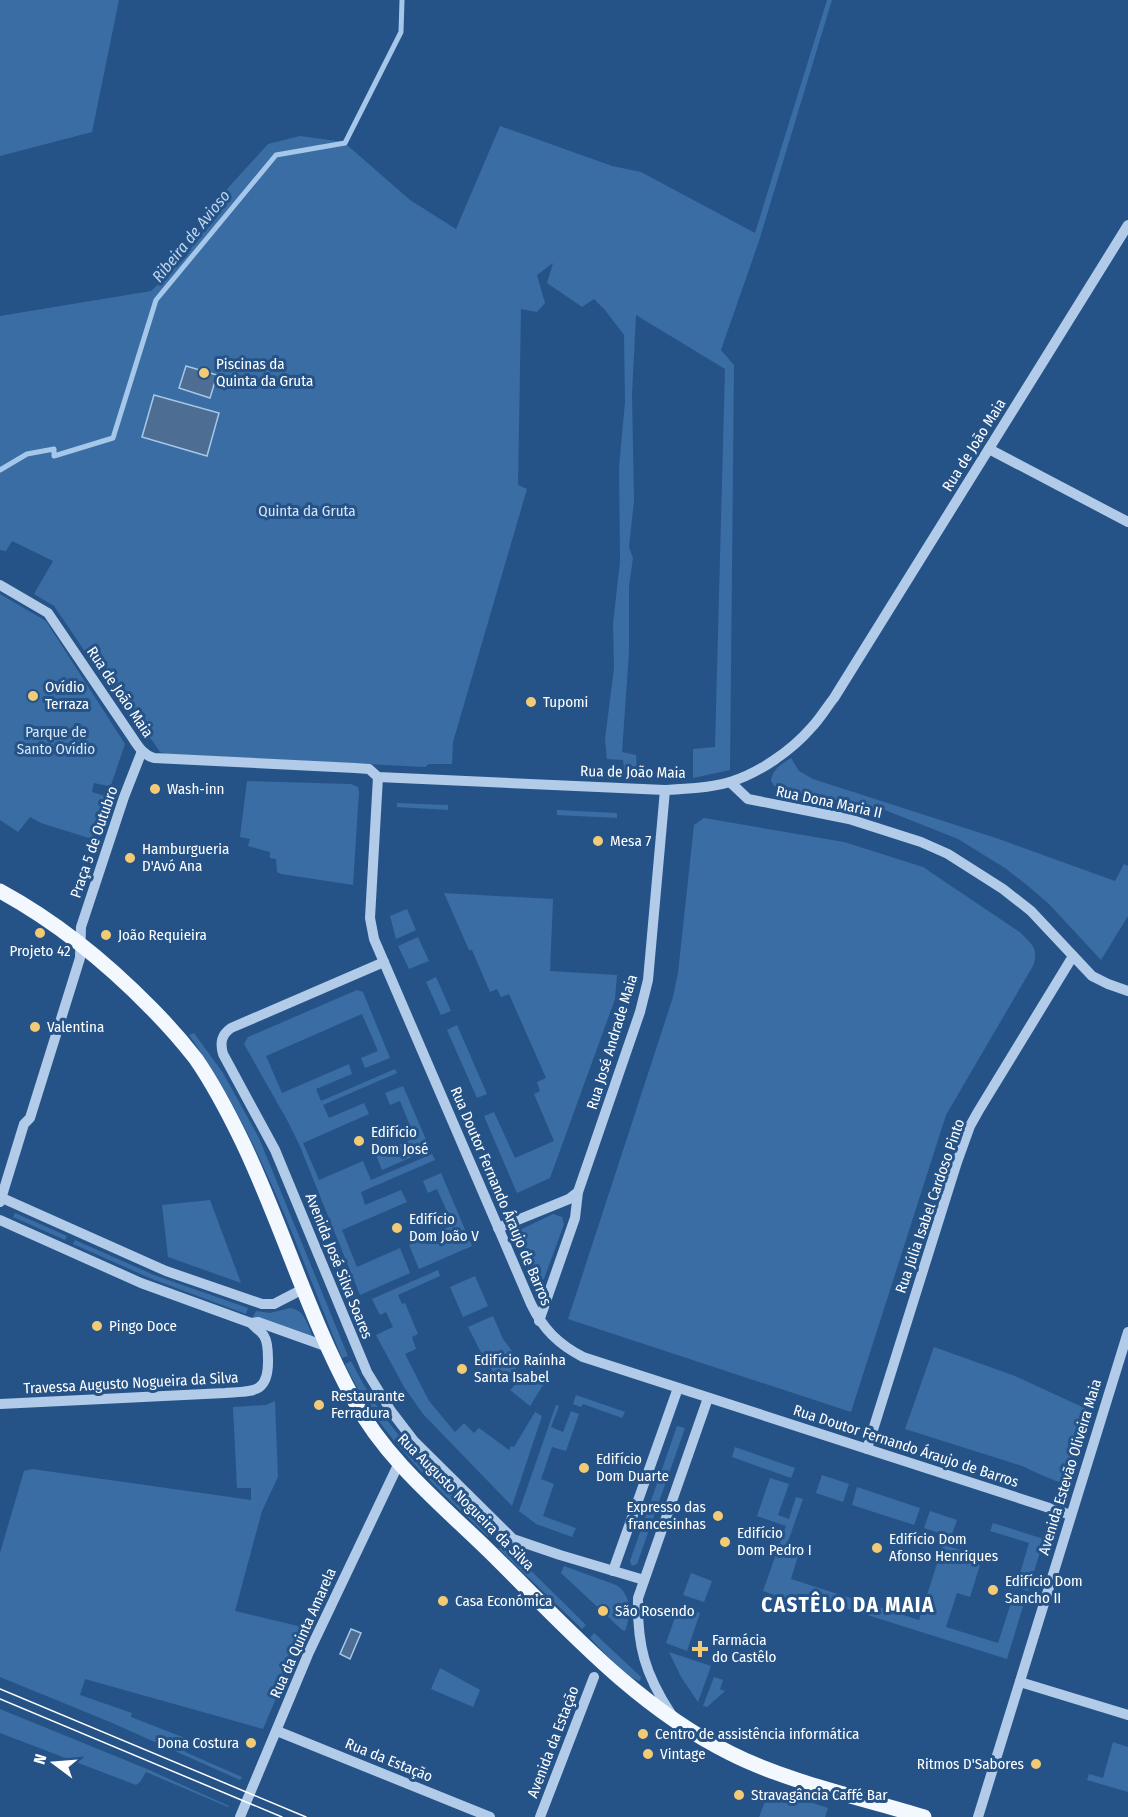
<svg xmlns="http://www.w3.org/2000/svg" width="1128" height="1817" viewBox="0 0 1128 1817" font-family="'Fira Sans Condensed',sans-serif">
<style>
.green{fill:#3a6da4}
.water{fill:#4d6d92;stroke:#a5c7e9;stroke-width:1.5}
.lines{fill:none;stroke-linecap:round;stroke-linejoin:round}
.stream{stroke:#a5c7e9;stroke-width:5}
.minor{stroke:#b1cbe9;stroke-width:10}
.major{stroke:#f3f8fe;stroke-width:15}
.tram{stroke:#fff;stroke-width:1.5}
.poi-dot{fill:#f3cb75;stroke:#255387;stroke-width:2}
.labels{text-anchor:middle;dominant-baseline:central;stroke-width:6;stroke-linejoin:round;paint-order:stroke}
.poi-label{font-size:15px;fill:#fff;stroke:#255387;text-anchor:start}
.street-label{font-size:15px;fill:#fff;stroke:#255387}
.park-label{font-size:15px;fill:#d5e5f7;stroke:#255387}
.water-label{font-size:16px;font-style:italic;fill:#bcd5f0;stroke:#255387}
.district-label{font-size:21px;font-weight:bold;letter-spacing:1.5px;fill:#fff;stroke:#255387}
</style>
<rect width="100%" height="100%" fill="#255387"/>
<!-- green -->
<g class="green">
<polygon points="0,0 119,0 92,132 0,156"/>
<polygon points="827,0 832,0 759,241 721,350 734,365 730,770 693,778 693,749 715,747 725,369 636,315 632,394 634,501 629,547 633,558 629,586 629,653 622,752 636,755 637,778 625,777 623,760 607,759 605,739 614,668 613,624 620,561 619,467 625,402 624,335 605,310 594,299 582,307 547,283 553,263 537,275 545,303 537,312 521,309 518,485 527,489 453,742 452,764 429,764 425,767 166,754 160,752 152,740 133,722 54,606 34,594 53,561 12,541 6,551 0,550 0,316 151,291 186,257 228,188 268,144 300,136 344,142 344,145 347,145 410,200 456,229 500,126 612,166 641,172 755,233"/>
<polygon points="0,594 46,621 125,744 111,785 108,786 94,783 92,792 105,796 106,800 92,839 41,823 30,817 18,832 0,820"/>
<path d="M 791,758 L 799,771 L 813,779 L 999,839 L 1115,881 L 1124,864 L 1128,866 L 1128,916 L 1101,960 L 1049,904 L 1028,886 L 1005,868 L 958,839 L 885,810 L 776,788 L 771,781 C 773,768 782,764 791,758 Z"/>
<polygon points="247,781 351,784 358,787 359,792 353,885 281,874 277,872 276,859 270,858 270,852 248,846 250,839 240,837"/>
<polygon points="397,803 448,805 448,810 397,807"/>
<polygon points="557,810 617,813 617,818 557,815"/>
<path d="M 704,818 L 844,842 L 923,867 L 1021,933 C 1032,945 1039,948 1033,966 L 946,1115 L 851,1412 L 568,1319 L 673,997 L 678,973 L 694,825 Z"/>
<polygon points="444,893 553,899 550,971 617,975 615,999 550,1178 517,1193 484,1116 494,1112 515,1158 554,1141 534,1094 540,1091 537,1082 546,1078 509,994 501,997 497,989 490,992 472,950 469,950"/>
<polygon points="407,909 416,930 396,939 390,916"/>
<polygon points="418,937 429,961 409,969 398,946"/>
<polygon points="436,977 451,1011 441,1015 426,982"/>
<polygon points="357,990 363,992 390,1058 365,1068 361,1058 378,1051 362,1014 266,1056 282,1093 349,1064 352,1074 316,1089 321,1101 395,1069 397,1073 323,1105 329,1118 364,1103 369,1114 303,1143 319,1180 363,1161 371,1180 432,1154 435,1160 361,1192 365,1205 401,1190 407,1202 342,1230 357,1267 400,1248 410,1273 360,1295 299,1144 287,1120 244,1044 248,1037"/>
<polygon points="457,1025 487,1094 477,1098 447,1030"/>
<path d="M 194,1033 L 223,1073 L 259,1138 L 348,1356 L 342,1358 C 297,1248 259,1133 189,1035 Z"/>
<polygon points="403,1086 430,1149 382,1170 376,1155 415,1138 400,1101 390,1105 385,1093"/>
<polygon points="441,1173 472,1246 419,1269 409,1245 453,1225 437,1189 428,1193 423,1181"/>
<polygon points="210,1200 241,1283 168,1257 162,1205"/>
<polygon points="15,1213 67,1236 65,1240 13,1217"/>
<polygon points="553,1214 562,1217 564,1224 544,1279 539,1282 534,1279 515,1234 518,1231"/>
<polygon points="75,1240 154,1275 248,1308 246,1314 152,1279 73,1244"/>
<polygon points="438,1270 440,1276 398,1295 402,1304 405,1303 418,1334 412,1337 416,1349 405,1354 429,1401 455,1432 464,1423 474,1433 479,1428 509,1450 511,1446 514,1447 535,1412 542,1416 512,1506 423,1414 404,1387 376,1335 393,1327 386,1312 380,1315 372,1299"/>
<polygon points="475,1276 488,1306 463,1317 450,1287"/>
<path d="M 290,1308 C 305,1310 307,1324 313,1337 L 253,1317 L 256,1311 L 270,1313 Z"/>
<polygon points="493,1316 503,1339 521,1363 503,1383 487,1364 468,1327"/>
<path d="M 934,1347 L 1015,1376 L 1089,1410 L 1063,1482 C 1056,1483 1032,1470 1022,1466 L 905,1429 Z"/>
<path d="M 351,1361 C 388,1435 435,1476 492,1533 L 488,1537 C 432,1483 379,1436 345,1364 Z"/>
<polygon points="529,1371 545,1382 530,1406 510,1390"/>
<polygon points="576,1395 625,1412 622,1418 583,1404 581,1407 573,1404"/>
<polygon points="275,1401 278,1477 262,1511 235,1611 306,1628 263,1729 85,1679 80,1695 132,1713 131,1717 190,1740 185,1752 242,1777 240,1780 110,1722 0,1677 0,1553 24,1471 32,1469 251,1500 251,1488 237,1488 233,1407 266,1405"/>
<polygon points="556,1405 559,1406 551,1427 563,1432 571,1411 579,1414 566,1451 552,1447 541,1479 554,1484 543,1516 576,1528 572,1537 536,1524 519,1511"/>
<polygon points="677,1426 685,1428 637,1564 632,1566 630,1561"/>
<polygon points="735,1447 795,1468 791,1478 732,1457"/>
<polygon points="822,1475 849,1484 843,1502 816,1493"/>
<polygon points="770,1478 789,1484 778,1515 789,1519 796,1497 803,1499 786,1547 799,1552 791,1579 919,1620 943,1545 967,1552 965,1561 980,1565 970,1597 957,1593 946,1627 998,1643 1012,1600 1024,1603 1007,1659 826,1602 818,1611 763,1591 786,1526 757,1516"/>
<polygon points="857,1487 920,1508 914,1525 852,1505"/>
<polygon points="930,1511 957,1520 951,1537 924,1528"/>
<polygon points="993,1523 1044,1539 1028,1591 1016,1587 1029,1543 990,1531"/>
<polygon points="504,1544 586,1625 582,1629 499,1549"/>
<path d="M 564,1566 L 616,1585 C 632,1594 631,1616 625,1631 L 622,1630 L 561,1573 Z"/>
<polygon points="691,1573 712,1581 704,1602 683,1595"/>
<polygon points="679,1606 700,1613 687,1651 666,1643"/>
<path d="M 594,1633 L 641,1677 L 640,1681 C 626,1678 601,1649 590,1638 Z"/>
<polygon points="669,1652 711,1666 698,1702 681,1677"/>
<polygon points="440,1668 480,1690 473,1707 431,1689"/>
<polygon points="714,1677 723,1680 720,1689 725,1691 707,1707 703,1706"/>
<polygon points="0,1709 147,1769 229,1806 228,1807 146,1772 140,1782 136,1785 0,1733"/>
<polygon points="1113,1742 1128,1747 1128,1792 1087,1780 1089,1774 1103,1778"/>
<polygon points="770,1789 828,1808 825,1817 759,1817"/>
</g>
<!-- water -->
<g class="water">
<polygon points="186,366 217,375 210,398 179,388"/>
<polygon points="154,395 219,413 207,456 142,437"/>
<polygon points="351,1629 361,1633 350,1659 340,1654"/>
</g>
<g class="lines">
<!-- stream -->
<polyline class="stream" points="0,470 27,454 54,449 54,456 113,438 156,300 276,155 345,143 401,32 402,0"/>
<!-- minor -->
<g class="minor">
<polyline points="989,449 1128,522"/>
<path d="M 0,585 L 48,613 L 132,737 C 138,746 143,755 154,758 L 355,768 L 369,769 L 378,777 L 665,790 C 686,789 709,788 730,782 C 759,773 791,751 811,728 C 820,719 826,708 834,698 L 1128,225"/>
<path d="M 378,777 L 370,918 L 374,939 L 531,1304 C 543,1329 558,1344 583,1357 L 1071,1515"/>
<polyline points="730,782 748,799 849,819 921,842 948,854 1003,889 1031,911 1092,976 1108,984 1128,991"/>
<path d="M 384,962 L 231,1028 C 221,1035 220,1043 223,1054 L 275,1150 L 367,1372 L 391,1411 L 414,1441 L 513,1539 L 560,1555 L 644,1580"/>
<polyline points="0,1197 166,1271 262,1304 274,1304 303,1289"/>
<polyline points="0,1202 24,1124 30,1118 80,958 81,927 124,797 142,751"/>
<polyline points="0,1220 141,1283 251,1323 258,1322 328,1347"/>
<polyline points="498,1228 569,1199 578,1192"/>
<polyline points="539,1321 575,1218 578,1192 640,1012 648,980 665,790"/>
<path d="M 0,1404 L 225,1393 C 253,1391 269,1394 268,1359 C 268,1352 268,1342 264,1336 C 261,1331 255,1328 251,1323"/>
<polyline points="867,1449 957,1162 970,1126 979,1110 1073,956"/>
<polyline points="613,1571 678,1388"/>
<polyline points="1020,1682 1128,1715"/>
<path d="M 671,1714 C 645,1674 637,1646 638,1598 L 708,1398"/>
<polyline points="277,1731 490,1817"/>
<polyline points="240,1817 309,1652 399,1463"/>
<polyline points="540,1817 594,1677"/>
<polyline points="978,1817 1128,1332"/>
</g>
<!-- major -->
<path class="major" d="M 0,891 C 57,922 106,962 151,1008 C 167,1024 182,1041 196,1059 C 214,1085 229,1114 243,1143 C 283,1227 309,1318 354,1400 C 386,1460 442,1505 490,1552 C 564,1625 635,1706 730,1753 C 787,1782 862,1798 924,1817"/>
<!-- tram -->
<g class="tram">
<polyline points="0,1689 306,1817"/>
<polyline points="0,1699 282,1817"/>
</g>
</g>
<!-- markers -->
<g class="poi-dot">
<circle cx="204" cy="373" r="6"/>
<circle cx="33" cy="696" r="6"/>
<circle cx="531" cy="702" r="6"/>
<circle cx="155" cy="789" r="6"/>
<circle cx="598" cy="841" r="6"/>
<circle cx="130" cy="858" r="6"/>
<circle cx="40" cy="933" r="6"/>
<circle cx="106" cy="935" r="6"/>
<circle cx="35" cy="1027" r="6"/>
<circle cx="359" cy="1141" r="6"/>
<circle cx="397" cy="1228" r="6"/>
<circle cx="97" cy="1326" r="6"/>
<circle cx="462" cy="1369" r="6"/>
<circle cx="319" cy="1405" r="6"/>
<circle cx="584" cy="1468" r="6"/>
<circle cx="718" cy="1516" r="6"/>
<circle cx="725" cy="1542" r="6"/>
<circle cx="877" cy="1548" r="6"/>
<circle cx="993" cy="1590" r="6"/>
<circle cx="443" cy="1601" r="6"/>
<circle cx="603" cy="1611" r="6"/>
<path d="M697 1640h6v6h6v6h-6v6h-6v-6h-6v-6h6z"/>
<circle cx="643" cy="1734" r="6"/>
<circle cx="251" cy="1743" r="6"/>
<circle cx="648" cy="1754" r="6"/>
<circle cx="1036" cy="1764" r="6"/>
<circle cx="739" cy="1795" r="6"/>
</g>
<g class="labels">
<!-- poi labels -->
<g class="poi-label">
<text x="216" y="364">Piscinas da<tspan x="216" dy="17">Quinta da Gruta</tspan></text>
<text x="45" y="687">Ovídio<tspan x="45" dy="17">Terraza</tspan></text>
<text x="543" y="702">Tupomi</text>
<text x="167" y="789">Wash-inn</text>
<text x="610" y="841">Mesa 7</text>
<text x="142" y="849">Hamburgueria<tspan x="142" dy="17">D'Avó Ana</tspan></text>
<text x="118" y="935">João Requieira</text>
<text x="40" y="951" text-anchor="middle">Projeto 42</text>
<text x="47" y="1027">Valentina</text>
<text x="371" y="1132">Edifício<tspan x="371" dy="17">Dom José</tspan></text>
<text x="409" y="1219">Edifício<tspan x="409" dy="17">Dom João V</tspan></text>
<text x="109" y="1326">Pingo Doce</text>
<text x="474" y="1360">Edifício Raínha<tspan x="474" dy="17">Santa Isabel</tspan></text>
<text x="331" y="1396">Restaurante<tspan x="331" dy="17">Ferradura</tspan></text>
<text x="596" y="1459">Edifício<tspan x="596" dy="17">Dom Duarte</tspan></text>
<text x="706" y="1507" text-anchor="end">Expresso das<tspan x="706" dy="17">francesinhas</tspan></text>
<text x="737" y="1533">Edifício<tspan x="737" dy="17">Dom Pedro I</tspan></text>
<text x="889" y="1539">Edifício Dom<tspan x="889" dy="17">Afonso Henriques</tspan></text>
<text x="1005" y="1581">Edifício Dom<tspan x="1005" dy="17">Sancho II</tspan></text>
<text x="455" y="1601">Casa Económica</text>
<text x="615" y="1611">São Rosendo</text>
<text x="712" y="1640">Farmácia<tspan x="712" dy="17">do Castêlo</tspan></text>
<text x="655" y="1734">Centro de assistência informática</text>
<text x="239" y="1743" text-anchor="end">Dona Costura</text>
<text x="660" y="1754">Vintage</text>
<text x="1024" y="1764" text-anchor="end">Ritmos D'Sabores</text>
<text x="751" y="1795">Stravagância Caffé Bar</text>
</g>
<!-- street labels -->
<g class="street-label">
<text transform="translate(974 445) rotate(-58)">Rua de João Maia</text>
<text transform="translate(120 692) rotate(56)">Rua de João Maia</text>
<text transform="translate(633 772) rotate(1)">Rua de João Maia</text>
<text transform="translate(829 802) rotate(12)">Rua Dona Maria II</text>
<text transform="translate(94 842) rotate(-71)">Praça 5 de Outubro</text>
<text transform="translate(612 1042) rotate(-73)">Rua José Andrade Maia</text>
<text transform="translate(501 1196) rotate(67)">Rua Doutor Fernando Áraujo de Barros</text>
<text transform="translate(930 1206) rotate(-71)">Rua Júlia Isabel Cardoso Pinto</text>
<text transform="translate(339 1266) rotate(68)">Avenida José Silva Soares</text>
<text transform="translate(131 1383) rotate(-3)">Travessa Augusto Nogueira da Silva</text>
<text transform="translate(906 1446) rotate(18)">Rua Doutor Fernando Áraujo de Barros</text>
<text transform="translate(1070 1467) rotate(-73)">Avenida Estevão Oliveira Maia</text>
<text transform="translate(466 1502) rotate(45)">Rua Augusto Nogueira da Silva</text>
<text transform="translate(303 1633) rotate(-66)">Rua da Quinta Amarela</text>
<text transform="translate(553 1742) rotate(-69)">Avenida da Estação</text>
<text transform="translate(389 1760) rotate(22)">Rua da Estação</text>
</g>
<!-- park labels -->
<g class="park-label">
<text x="307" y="511">Quinta da Gruta</text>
<text x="56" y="732">Parque de<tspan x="56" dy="17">Santo Ovídio</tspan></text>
</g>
<!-- water labels -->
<g class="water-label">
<text transform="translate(191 236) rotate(-51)">Ribeira de Avioso</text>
</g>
<!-- district labels -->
<g class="district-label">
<text x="848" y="1605">CASTÊLO DA MAIA</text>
</g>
</g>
<!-- north arrow -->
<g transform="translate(54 1763) rotate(286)" stroke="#255387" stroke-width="4.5" paint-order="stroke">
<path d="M0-4.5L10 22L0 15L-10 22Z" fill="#ffffff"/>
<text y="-9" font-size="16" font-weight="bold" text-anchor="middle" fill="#ffffff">N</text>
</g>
</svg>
